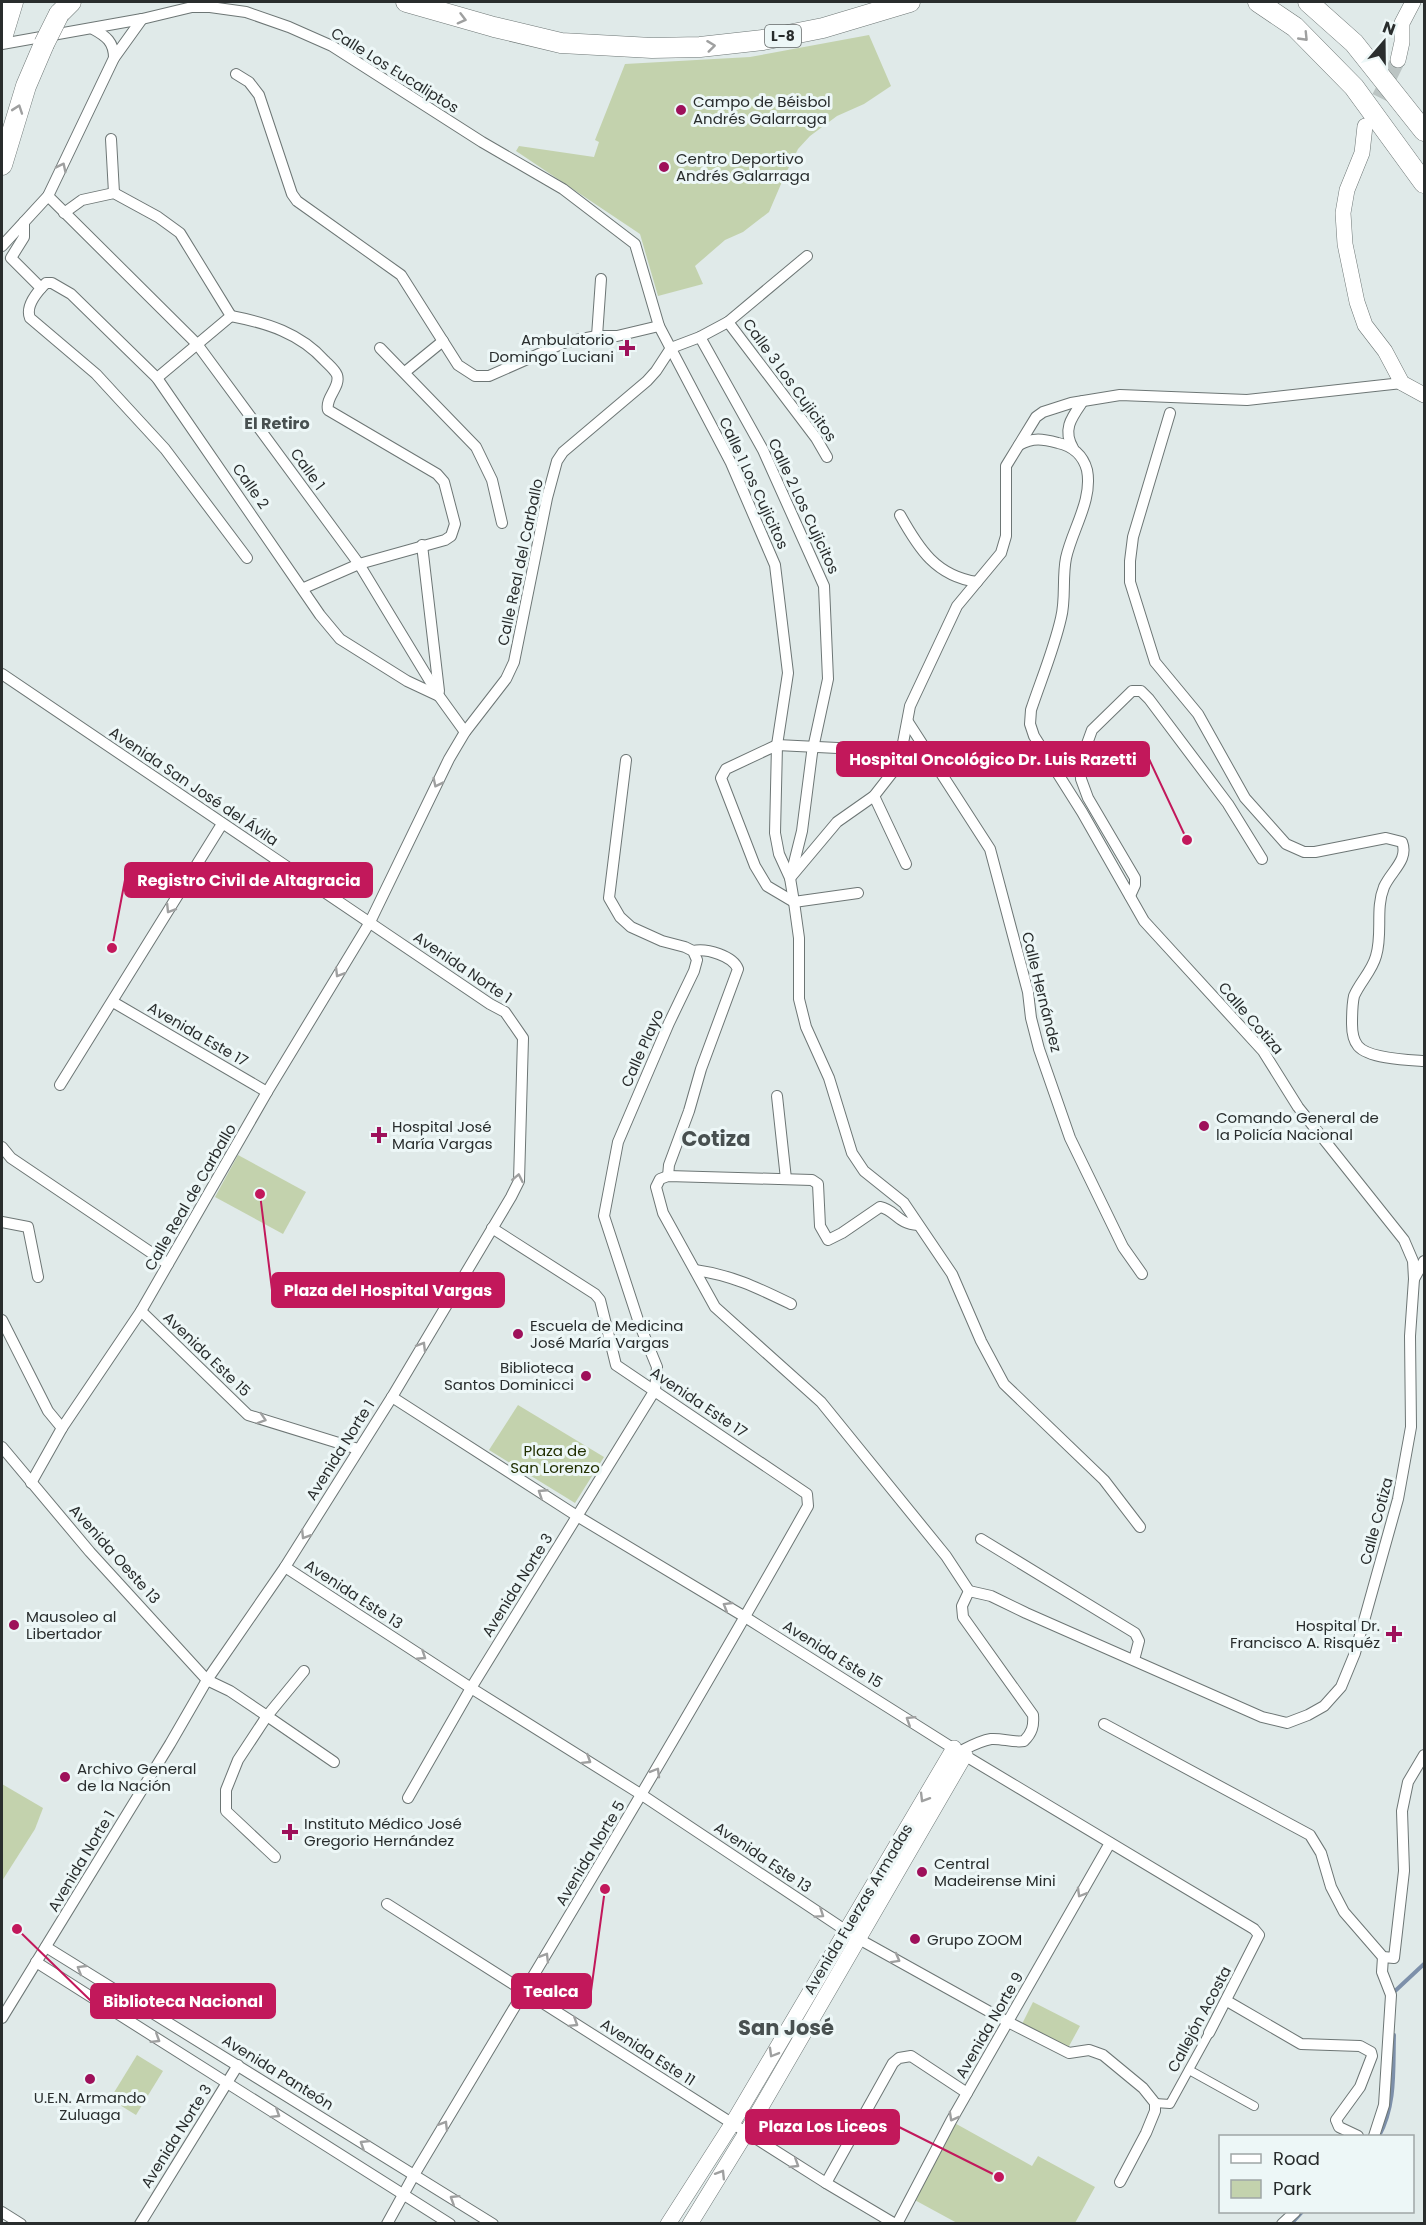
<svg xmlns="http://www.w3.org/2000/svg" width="1426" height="2225" viewBox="0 0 1426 2225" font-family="Poppins,sans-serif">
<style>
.green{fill:#c3d2ad}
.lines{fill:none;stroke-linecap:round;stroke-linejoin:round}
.stream{stroke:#7d90aa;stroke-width:4}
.secondary-tunnel{stroke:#bbc4c3;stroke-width:15;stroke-dasharray:15 8;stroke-linecap:butt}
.pedestrian-casing{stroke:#6d7675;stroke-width:10}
.minor-casing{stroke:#6d7675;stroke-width:12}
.secondary-casing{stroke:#6d7675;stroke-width:16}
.motorway-casing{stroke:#6d7675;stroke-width:21}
.pedestrian{stroke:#fff;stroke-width:8}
.minor{stroke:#fff;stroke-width:10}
.secondary{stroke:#fff;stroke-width:15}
.motorway{stroke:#fff;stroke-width:20}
.motorway-bridge-casing{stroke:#6d7675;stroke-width:21;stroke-linecap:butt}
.motorway-bridge{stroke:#fff;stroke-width:20}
.oneway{stroke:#9fa0a0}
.poi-dot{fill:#9e105a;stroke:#edf7f7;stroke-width:2}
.labels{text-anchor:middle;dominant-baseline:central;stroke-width:6;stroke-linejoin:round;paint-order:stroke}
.shield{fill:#edf7f7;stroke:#646a6a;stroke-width:1.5}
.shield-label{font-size:14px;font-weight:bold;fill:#292d2d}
.street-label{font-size:15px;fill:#292d2d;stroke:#edf7f7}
.poi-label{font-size:15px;fill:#292d2d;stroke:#edf7f7;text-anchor:start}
.park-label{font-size:15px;fill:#212f00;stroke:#edf7f7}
.neighbourhood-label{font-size:16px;font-weight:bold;fill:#485050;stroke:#edf7f7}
.district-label{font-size:21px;font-weight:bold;fill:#485050;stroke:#edf7f7}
.leader{fill:none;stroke:#c2185b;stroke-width:2}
.callout-dot{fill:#c2185b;stroke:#edf7f7;stroke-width:2}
.callout{fill:#c2185b;stroke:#c2185b;stroke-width:2}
.callout-label{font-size:16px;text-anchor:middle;font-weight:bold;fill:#fff}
</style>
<rect width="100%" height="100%" fill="#e0eae9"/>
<!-- green -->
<g class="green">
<polygon points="869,35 891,86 864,104 837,116 810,136 798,149 784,177 769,212 743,232 725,240 695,266 703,284 658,296 640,234 516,151 519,146 594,157 599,142 595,140 625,64 750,57"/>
<polygon points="238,1155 306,1192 283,1234 215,1197"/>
<polygon points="518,1405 604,1457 575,1503 489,1450"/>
<polygon points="2,1784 43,1808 35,1829 2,1881"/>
<polygon points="1033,2002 1080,2026 1068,2048 1022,2024"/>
<polygon points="137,2055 163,2071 136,2115 110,2099"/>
<polygon points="951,2121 1032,2166 1038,2156 1095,2187 1075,2223 957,2223 911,2198"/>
</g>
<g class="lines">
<!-- stream -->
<g class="stream">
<polyline points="1394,1994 1394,1992 1424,1964"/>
<path d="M 1379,2136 C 1396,2105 1393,2070 1394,2035"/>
<polyline points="1291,2224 1302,2212"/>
</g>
<!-- secondary-tunnel -->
<polyline class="secondary-tunnel" points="1369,118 1398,60"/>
<!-- pedestrian casing -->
<g class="pedestrian-casing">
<g id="pedestrian">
<polyline points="1189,2070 1254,2106"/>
<polyline points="1155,2103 1170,2104 1209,2033"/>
</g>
</g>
<!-- minor casing -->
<g class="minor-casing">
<g id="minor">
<path d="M 93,29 C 106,36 114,42 114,58"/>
<polyline points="2,44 142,19 192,7 210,7 246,12 289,27 332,46 482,142 563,189 635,244 659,326 731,463 775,565 788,673 777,745 775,833 779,854 790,878 794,902 799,938 799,999 806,1027 829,1078 852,1153 864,1171 904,1203 952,1274 981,1341 1004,1384 1104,1480 1140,1527"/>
<polyline points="236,74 249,82 259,95 292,194 297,201 401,275 458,365 475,376 489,376 566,342 597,336 617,336 659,326"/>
<polyline points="111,139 114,193"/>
<polyline points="48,196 197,344 359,564 439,696 465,732"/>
<polyline points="64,213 82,200 114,193 158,217 180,233 231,316 157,378"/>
<polyline points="24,222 24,237 11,258 41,288"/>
<polyline points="2,246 48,196 114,58 142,19"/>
<path d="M 231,316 C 267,323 300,333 325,361 C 329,365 335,370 337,375 C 341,387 325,397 328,410 L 437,474 L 444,482 L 455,524 L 451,536 L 445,540 L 359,564 L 304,588"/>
<polyline points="728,322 816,438 827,457"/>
<polyline points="597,336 601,279"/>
<polyline points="700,337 763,450 824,586 828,679 812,753 802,831 792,871"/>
<polyline points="380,348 476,447 492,480 502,523"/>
<polyline points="405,372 443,341"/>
<path d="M 1170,413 L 1133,537 L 1130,561 L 1130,582 L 1155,662 L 1198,714 L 1245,798 L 1286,844 L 1304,852 L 1315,852 L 1386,838 L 1402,842 C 1409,860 1391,871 1384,887 C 1375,909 1383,933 1376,956 C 1372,971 1360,982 1354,996 C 1352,1005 1352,1015 1352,1024 C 1352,1032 1353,1040 1358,1046 C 1369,1059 1408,1060 1424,1061"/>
<path d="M 1073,448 C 1062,429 1072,417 1083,401"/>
<path d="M 900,515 C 919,549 936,576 977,582"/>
<polyline points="422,545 439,691"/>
<path d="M 247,558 L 165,449 L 96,374 L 30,318 C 25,306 37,292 46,283 L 52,283 L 71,294 L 157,378 L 320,615 L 340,639 L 407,681 L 439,696"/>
<polyline points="2,674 490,1004 505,1012 523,1038 519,1181 511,1197 392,1397 285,1567 207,1680 170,1744 2,2018"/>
<polyline points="908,722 990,849 1028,992 1031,1018 1039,1049 1070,1138 1123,1247 1142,1274"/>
<polyline points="874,796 906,864"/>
<polyline points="790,878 837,822 874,796 899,764 910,706 957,606 1001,553 1006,536 1006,466 1036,417 1043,412 1071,403 1120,395 1247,400 1402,383"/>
<polyline points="858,893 794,902 767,886 755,866 721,778 726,769 777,745 878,750"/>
<polyline points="1130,896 1135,885 1135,878 1088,798 1081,779 1080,763 1092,730 1132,691 1141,691 1149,699 1228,804 1262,859"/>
<polyline points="113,1002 267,1092"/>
<polyline points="60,1085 222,824"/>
<polyline points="777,1096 786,1179"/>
<polyline points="2,1147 11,1158 168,1264"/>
<path d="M 668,1176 L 669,1165 L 689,1111 L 701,1069 L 738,969 C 733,956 707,948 693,951"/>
<polyline points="2,1222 28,1227 38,1277"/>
<path d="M 918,1225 C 897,1224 896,1210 880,1207 L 842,1233 L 828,1240 L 820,1226 L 818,1184 L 812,1180 L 668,1176 L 660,1179 L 656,1187 L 663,1213 L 715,1307 L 821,1402 L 946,1556 L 969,1591"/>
<path d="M 695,1270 C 732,1275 758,1288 791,1304"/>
<polyline points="1414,1279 1424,1261"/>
<polyline points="141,1311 248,1415 358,1449"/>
<polyline points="2,1320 48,1411 62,1428"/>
<polyline points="392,1397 577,1516 745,1617 959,1752 1254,1929 1259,1935 1209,2033"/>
<polyline points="2,1447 90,1552 207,1680 230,1691 267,1716 238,1760 226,1790 226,1811 275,1857"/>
<polyline points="31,1483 62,1428 141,1311 267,1092 370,922 449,759 465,732 506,679 514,662 547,498 557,461 563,452 647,381 656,371 671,348 700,337 728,322 807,256"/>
<polyline points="981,1539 1135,1633 1139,1641 1134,1660"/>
<polyline points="285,1567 471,1688 642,1795 857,1938 1008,2022 1069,2053 1089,2050 1103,2055 1143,2088 1155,2103 1155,2111 1146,2133 1120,2182"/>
<path d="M 969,1591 L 991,1596 L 1026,1613 L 1262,1717 L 1287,1723 L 1308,1715 L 1324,1706 L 1341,1687 L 1355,1653 L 1398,1499 L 1411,1427 L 1410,1336 L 1414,1279 L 1413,1261 L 1404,1240 L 1298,1107 L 1263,1051 L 1144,921 L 1082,812 L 1034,736 L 1030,724 L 1031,710 C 1041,680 1054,649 1061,618 C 1066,599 1062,578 1066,558 C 1072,530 1093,500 1087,470 C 1083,455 1072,446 1058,443 C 1043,439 1033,437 1019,445"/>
<polyline points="304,1671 267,1716 334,1762"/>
<polyline points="1104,1724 1310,1835 1321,1853 1331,1887 1344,1912 1383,1957 1394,1958 1404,1871 1402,1811 1408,1782 1424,1755"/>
<path d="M 959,1752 C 969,1747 979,1741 991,1739 C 1002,1738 1013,1743 1024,1741 C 1032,1733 1034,1726 1033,1715 L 963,1617 L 962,1606 L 969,1591"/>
<polyline points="408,1798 471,1688 655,1390 657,1367 639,1323 604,1216 618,1142 669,1023 694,971 697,960 693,951 685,947 662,941 631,927 620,917 609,898 626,760"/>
<polyline points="387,1904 826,2183 895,2224"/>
<polyline points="46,1947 493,2224"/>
<polyline points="36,1962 450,2224"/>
<polyline points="1227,2001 1301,2044 1360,2046 1371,2052 1372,2056 1360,2087 1336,2120 1339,2127 1358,2136"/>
<polyline points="1374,2136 1384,2105 1391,1995 1382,1972 1383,1957"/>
<polyline points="826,2183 893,2063 899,2058 911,2056 967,2093"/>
<polyline points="2,2212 21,2224"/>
<polyline points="140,2224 238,2065"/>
<path d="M 387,2224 L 414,2175 C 547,1953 681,1731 808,1506 L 807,1494 L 616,1365 L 600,1300 L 595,1294 L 492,1228"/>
<polyline points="897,2224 951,2121 1110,1843"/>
<polyline points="1282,2224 1295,2212"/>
</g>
</g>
<!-- secondary casing -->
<g class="secondary-casing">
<g id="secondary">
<polyline points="1398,60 1402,42 1402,23 1413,2"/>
<polyline points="1365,126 1362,153 1347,190 1343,213 1345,244 1357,302 1365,325 1385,351 1402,383 1424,395"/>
<polyline points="668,2224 732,2124 954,1748"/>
<polyline points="690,2224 746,2133 965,1755"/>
</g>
</g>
<!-- motorway casing -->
<g class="motorway-casing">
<g id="motorway">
<polyline points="406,2 494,27 561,43 652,48 700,47 763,40 823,28 910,2"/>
<polyline points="1258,2 1295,27 1354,87 1424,183"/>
<polyline points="1308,2 1354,43 1424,131"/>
<polyline points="59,14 71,2"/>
<polyline points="2,38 13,2"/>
<polyline points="2,165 26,86 44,44"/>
</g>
</g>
<!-- pedestrian -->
<use href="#pedestrian" class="pedestrian"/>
<!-- minor -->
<use href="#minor" class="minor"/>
<!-- secondary -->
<use href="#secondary" class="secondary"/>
<!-- motorway -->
<use href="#motorway" class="motorway"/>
<!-- motorway-bridge casing -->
<g class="motorway-bridge-casing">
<polyline id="motorway-bridge" points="44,44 59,14"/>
</g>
<!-- motorway-bridge -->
<use href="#motorway-bridge" class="motorway-bridge"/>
</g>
<!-- one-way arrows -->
<defs><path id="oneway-chevron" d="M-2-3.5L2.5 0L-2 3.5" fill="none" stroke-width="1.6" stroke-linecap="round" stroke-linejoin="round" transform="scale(1.5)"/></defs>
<g class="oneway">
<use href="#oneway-chevron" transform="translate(462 19) rotate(15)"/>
<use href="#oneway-chevron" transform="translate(1304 37) rotate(46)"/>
<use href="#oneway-chevron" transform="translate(711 46) rotate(-7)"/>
<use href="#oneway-chevron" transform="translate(18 109) rotate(-71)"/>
<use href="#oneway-chevron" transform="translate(62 167) rotate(-64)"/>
<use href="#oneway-chevron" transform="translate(437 783) rotate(116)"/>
<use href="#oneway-chevron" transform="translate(170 909) rotate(122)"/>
<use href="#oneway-chevron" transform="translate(339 973) rotate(121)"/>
<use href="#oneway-chevron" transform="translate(518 1178) rotate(-79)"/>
<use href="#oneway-chevron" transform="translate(422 1346) rotate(-59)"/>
<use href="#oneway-chevron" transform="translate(262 1419) rotate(18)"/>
<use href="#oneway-chevron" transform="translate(542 1493) rotate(-147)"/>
<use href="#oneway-chevron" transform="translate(305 1535) rotate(122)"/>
<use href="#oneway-chevron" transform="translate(727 1606) rotate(-149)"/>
<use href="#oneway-chevron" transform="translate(422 1656) rotate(33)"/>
<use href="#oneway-chevron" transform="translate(910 1720) rotate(-148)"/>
<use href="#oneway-chevron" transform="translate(587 1760) rotate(32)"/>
<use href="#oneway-chevron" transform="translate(656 1772) rotate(-60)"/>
<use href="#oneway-chevron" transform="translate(924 1798) rotate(121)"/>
<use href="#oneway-chevron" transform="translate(1081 1893) rotate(120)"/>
<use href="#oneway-chevron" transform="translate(820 1914) rotate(34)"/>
<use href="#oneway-chevron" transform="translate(545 1957) rotate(-59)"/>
<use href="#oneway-chevron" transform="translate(896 1959) rotate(29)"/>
<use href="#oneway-chevron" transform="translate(81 1969) rotate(-149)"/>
<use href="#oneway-chevron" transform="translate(574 2023) rotate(32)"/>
<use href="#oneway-chevron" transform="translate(156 2039) rotate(32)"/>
<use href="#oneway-chevron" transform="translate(773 2053) rotate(120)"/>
<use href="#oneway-chevron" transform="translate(276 2114) rotate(32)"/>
<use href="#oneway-chevron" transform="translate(953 2117) rotate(119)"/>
<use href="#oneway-chevron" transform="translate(444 2125) rotate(-59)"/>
<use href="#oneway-chevron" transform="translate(364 2144) rotate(-148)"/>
<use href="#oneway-chevron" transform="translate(795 2164) rotate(32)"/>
<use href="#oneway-chevron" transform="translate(721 2174) rotate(-58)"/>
<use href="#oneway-chevron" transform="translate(454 2199) rotate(-148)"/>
</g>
<!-- markers -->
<g class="poi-dot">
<circle cx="681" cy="110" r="6"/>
<circle cx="664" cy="167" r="6"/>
<path d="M624 339h6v6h6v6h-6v6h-6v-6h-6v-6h6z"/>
<circle cx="1204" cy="1126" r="6"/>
<path d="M376 1126h6v6h6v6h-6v6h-6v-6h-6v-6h6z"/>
<circle cx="518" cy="1334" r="6"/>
<circle cx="586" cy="1376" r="6"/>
<circle cx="14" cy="1625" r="6"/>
<path d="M1391 1625h6v6h6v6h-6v6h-6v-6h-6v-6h6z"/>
<circle cx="65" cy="1777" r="6"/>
<path d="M287 1823h6v6h6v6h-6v6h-6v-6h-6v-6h6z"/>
<circle cx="922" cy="1872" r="6"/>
<circle cx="915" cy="1939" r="6"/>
<circle cx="90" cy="2079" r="6"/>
</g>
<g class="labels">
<!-- shield labels -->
<rect class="shield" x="765" y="25" width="36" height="22" rx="4.5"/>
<g class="shield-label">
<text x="783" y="36">L-8</text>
</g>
<!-- street labels -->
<g class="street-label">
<text transform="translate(395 70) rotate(32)">Calle Los Eucaliptos</text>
<text transform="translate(790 380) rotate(54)">Calle 3 Los Cujicitos</text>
<text transform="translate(308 469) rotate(54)">Calle 1</text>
<text transform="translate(754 483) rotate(65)">Calle 1 Los Cujicitos</text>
<text transform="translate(251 486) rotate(55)">Calle 2</text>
<text transform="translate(804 506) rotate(65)">Calle 2 Los Cujicitos</text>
<text transform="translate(520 562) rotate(-78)">Calle Real del Carballo</text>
<text transform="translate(194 786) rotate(34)">Avenida San José del Ávila</text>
<text transform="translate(463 967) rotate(34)">Avenida Norte 1</text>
<text transform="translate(1042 992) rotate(76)">Calle Hernández</text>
<text transform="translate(1251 1018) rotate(49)">Calle Cotiza</text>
<text transform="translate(198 1034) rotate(30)">Avenida Este 17</text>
<text transform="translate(642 1048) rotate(-66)">Calle Playo</text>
<text transform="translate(190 1197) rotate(-60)">Calle Real de Carballo</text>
<text transform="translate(207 1354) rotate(44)">Avenida Este 15</text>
<text transform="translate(699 1402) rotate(34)">Avenida Este 17</text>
<text transform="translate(340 1450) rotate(-58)">Avenida Norte 1</text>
<text transform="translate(1376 1521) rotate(-75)">Calle Cotiza</text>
<text transform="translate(115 1554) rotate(48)">Avenida Oeste 13</text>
<text transform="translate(517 1585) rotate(-58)">Avenida Norte 3</text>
<text transform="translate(354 1594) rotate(33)">Avenida Este 13</text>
<text transform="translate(833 1654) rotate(32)">Avenida Este 15</text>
<text transform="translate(590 1853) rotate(-59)">Avenida Norte 5</text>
<text transform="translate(763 1857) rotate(34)">Avenida Este 13</text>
<text transform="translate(81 1861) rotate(-59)">Avenida Norte 1</text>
<text transform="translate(858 1909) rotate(-59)">Avenida Fuerzas Armadas</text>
<text transform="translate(1199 2019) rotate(-62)">Callejón Acosta</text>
<text transform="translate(989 2025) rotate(-60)">Avenida Norte 9</text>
<text transform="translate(648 2052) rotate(33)">Avenida Este 11</text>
<text transform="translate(278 2072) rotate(32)">Avenida Panteón</text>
<text transform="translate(176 2136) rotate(-58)">Avenida Norte 3</text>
</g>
<!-- poi labels -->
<g class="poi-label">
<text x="693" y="101">Campo de Béisbol<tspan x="693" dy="17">Andrés Galarraga</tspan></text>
<text x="676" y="158">Centro Deportivo<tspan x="676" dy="17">Andrés Galarraga</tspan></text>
<text x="614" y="339" text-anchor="end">Ambulatorio<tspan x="614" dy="17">Domingo Luciani</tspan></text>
<text x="1216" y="1117">Comando General de<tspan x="1216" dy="17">la Policía Nacional</tspan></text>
<text x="392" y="1126">Hospital José<tspan x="392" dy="17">María Vargas</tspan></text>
<text x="530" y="1325">Escuela de Medicina<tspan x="530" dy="17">José María Vargas</tspan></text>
<text x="574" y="1367" text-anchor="end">Biblioteca<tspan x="574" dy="17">Santos Dominicci</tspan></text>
<text x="26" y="1616">Mausoleo al<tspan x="26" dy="17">Libertador</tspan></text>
<text x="1380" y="1625" text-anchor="end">Hospital Dr.<tspan x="1380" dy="17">Francisco A. Risquéz</tspan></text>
<text x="77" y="1768">Archivo General<tspan x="77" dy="17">de la Nación</tspan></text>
<text x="304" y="1823">Instituto Médico José<tspan x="304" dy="17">Gregorio Hernández</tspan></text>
<text x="934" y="1863">Central<tspan x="934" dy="17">Madeirense Mini</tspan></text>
<text x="927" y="1939">Grupo ZOOM</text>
<text x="90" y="2097" text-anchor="middle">U.E.N. Armando<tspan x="90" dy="17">Zuluaga</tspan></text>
</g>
<!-- park labels -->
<g class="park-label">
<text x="555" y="1450">Plaza de<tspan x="555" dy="17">San Lorenzo</tspan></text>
</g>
<!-- neighbourhood labels -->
<g class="neighbourhood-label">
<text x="277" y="423">El Retiro</text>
</g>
<!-- district labels -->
<g class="district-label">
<text x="716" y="1138">Cotiza</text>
<text x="786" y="2027">San José</text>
</g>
</g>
<!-- callouts -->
<path class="leader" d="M1187 840L1149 759M112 948L125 880M260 1194L272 1290M605 1889L591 1991M17 1929L91 2001M999 2177L899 2127"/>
<g class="callout-dot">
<circle cx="1187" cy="840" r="6"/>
<circle cx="112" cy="948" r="6"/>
<circle cx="260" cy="1194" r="6"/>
<circle cx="605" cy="1889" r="6"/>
<circle cx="17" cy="1929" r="6"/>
<circle cx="999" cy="2177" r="6"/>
</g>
<g class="callout">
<rect x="837" y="742" width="312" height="34" rx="6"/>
<rect x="125" y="863" width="247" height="34" rx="6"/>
<rect x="272" y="1273" width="232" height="34" rx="6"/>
<rect x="512" y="1974" width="79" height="34" rx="6"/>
<rect x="91" y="1984" width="184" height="34" rx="6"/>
<rect x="746" y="2110" width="153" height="34" rx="6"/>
</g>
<g class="callout-label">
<text x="993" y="765">Hospital Oncológico Dr. Luis Razetti</text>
<text x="249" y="886">Registro Civil de Altagracia</text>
<text x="388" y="1296">Plaza del Hospital Vargas</text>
<text x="551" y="1997">Tealca</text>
<text x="183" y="2007">Biblioteca Nacional</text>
<text x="823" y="2132">Plaza Los Liceos</text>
</g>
<!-- border -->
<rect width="1426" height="2225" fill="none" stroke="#292d2d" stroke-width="6"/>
<!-- legend -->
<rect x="1219" y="2135" width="195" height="78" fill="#edf7f7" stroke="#9fa6a6" stroke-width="1.5"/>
<rect x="1231" y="2154" width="30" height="9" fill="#ffffff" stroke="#9fa6a6" stroke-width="1.5"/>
<text x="1273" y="2165" font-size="18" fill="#292d2d">Road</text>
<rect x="1231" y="2180" width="30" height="18" fill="#c3d2ad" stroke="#9fa6a6" stroke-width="1.5"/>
<text x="1273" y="2195" font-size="18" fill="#292d2d">Park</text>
<!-- north arrow -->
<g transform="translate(1384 42) rotate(20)" stroke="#edf7f7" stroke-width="4.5" paint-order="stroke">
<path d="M0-4.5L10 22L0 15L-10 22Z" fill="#292d2d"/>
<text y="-9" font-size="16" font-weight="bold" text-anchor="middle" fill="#292d2d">N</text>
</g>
</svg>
